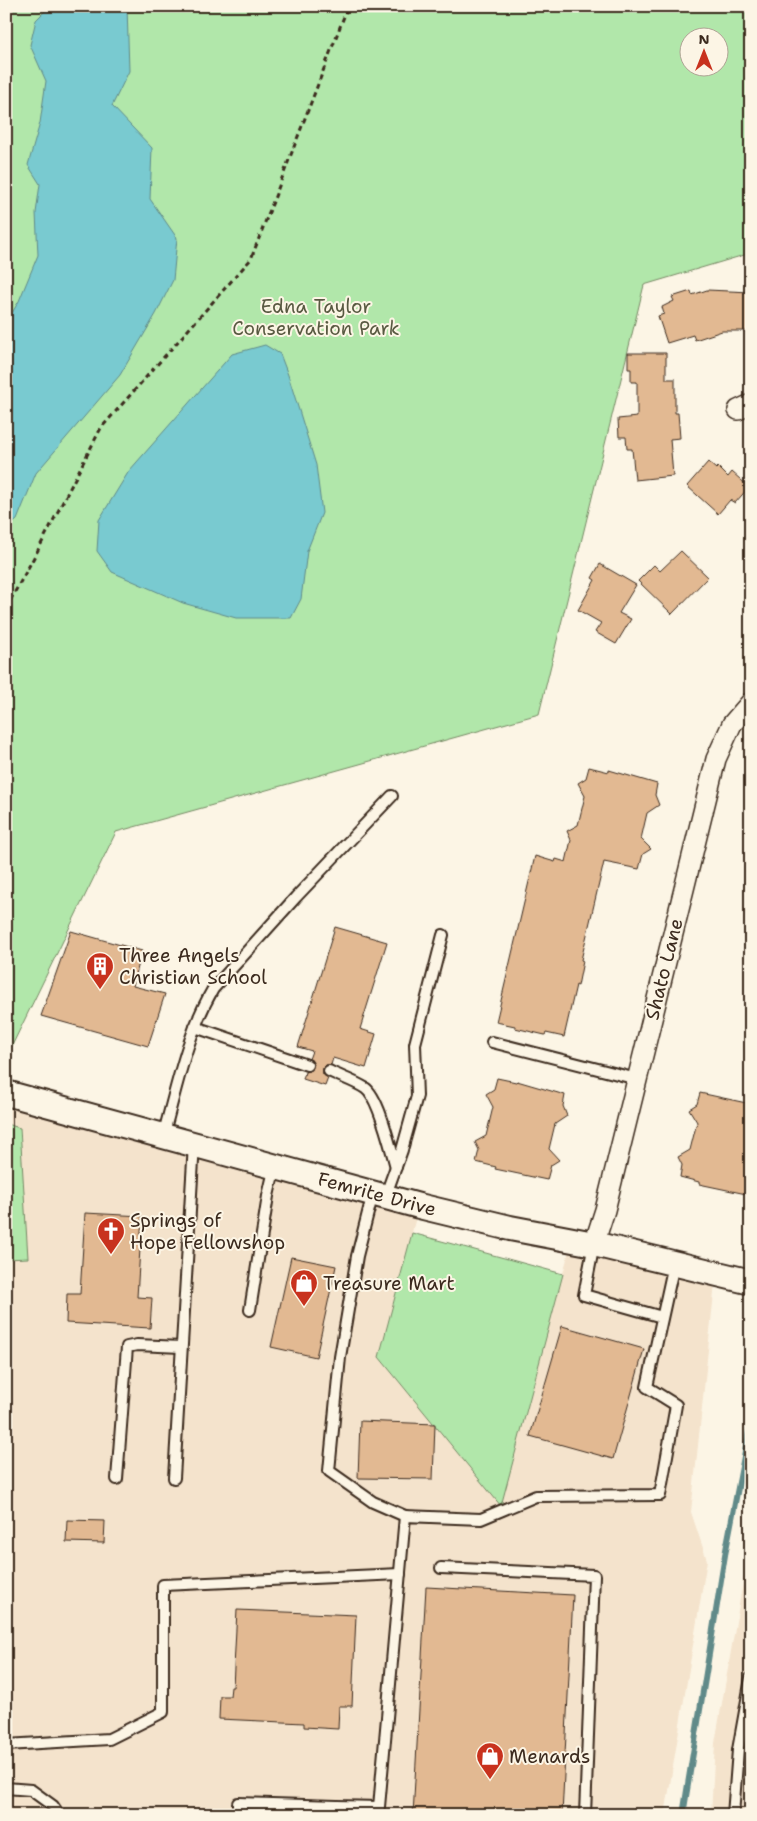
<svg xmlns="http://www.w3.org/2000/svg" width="757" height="1821" viewBox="0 0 757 1821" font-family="'Shantell Sans',sans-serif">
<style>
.built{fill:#f4e3cc}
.green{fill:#b1e7aa;stroke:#768864;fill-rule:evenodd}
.water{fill:#79cad0;stroke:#608a89}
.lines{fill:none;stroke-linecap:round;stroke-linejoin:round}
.stream{stroke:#608a89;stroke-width:6}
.building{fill:#e2b992;stroke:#3b2a1e}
.service-casing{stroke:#3b2a1e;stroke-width:14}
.minor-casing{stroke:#3b2a1e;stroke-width:22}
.tertiary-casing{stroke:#3b2a1e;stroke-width:28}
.path{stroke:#3b2a1e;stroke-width:3;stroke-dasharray:5 4;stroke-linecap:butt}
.service{stroke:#fcf5e5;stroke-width:10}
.minor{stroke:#fcf5e5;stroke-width:19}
.tertiary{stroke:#fcf5e5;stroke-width:24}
.labels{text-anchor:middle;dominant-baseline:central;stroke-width:4;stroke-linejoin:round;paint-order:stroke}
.park-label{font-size:19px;fill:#585941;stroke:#fcf5e5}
.poi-label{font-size:19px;fill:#3b2a1e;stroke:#fcf5e5;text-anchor:start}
.street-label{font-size:19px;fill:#3b2a1e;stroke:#fcf5e5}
</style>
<rect width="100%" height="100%" fill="#fcf5e5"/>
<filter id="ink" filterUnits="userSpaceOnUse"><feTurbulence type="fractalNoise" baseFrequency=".02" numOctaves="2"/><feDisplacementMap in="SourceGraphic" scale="10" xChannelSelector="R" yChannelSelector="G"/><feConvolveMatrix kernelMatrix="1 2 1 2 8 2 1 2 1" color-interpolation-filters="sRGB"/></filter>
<g filter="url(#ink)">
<!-- built -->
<g class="built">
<polygon points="6,1093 419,1206 379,1357 501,1505 572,1240 716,1274 691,1512 707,1560 665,1815 6,1815"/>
<polygon points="751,1536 751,1815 711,1815 715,1743"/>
</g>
<!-- green -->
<g class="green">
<path d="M 6,6 L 751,6 L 751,253 L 644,285 L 539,714 L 116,832 L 6,1058 ZM 690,38 L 720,38 L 720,68 L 690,68 Z"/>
<polygon points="6,1124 20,1128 28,1258 6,1259"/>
<polygon points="412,1233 563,1274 501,1506 379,1357"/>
</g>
<!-- water -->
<g class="water">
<polygon points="50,6 127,6 129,71 112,106 152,148 150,199 177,238 173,280 156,314 120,375 36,473 17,520 6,529 6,323 19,301 38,255 36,213 40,184 28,165 40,123 46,81 30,45 36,20"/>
<polygon points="265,345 280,354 288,375 316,465 322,513 307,551 301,599 291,618 236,618 183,603 112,572 97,551 99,520 129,471 232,354"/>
</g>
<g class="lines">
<!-- stream -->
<polyline class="stream" points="683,1815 725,1555 751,1420"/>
</g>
<!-- building -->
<g class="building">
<polygon points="707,290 751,292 750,331 722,331 695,340 693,335 667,343 658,316 664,314 662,307 674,301 672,297 691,291 692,295"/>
<polygon points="628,353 666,353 666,379 675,379 675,413 678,413 680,438 670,439 673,476 635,480 632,449 627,449 626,437 619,437 618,419 637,417 637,382 631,382 631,369 628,369"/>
<polygon points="708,462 716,469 718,467 728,477 732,472 749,487 735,503 730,500 718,514 687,486"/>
<polygon points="681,551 708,577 672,614 638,581 654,565 660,571"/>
<polygon points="600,564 636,585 619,613 631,619 616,644 595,632 601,623 578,610 595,580 592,578"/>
<polygon points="589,767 609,772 609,770 657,784 655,795 659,805 647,813 641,839 651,849 643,854 639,869 604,862 581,960 583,961 578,986 576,985 564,1037 546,1033 545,1035 515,1028 515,1026 496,1022 535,856 555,862 556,859 566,862 571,840 567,831 578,825 585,796 578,783 586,778"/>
<polygon points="335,927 387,942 360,1029 376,1034 366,1068 333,1058 331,1065 326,1065 323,1068 323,1074 328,1078 325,1086 303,1079 305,1072 312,1070 314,1064 309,1059 312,1051 298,1047"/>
<polygon points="71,931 142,951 133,986 165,994 148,1046 41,1016"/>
<polygon points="497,1078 516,1082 517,1081 565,1095 563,1106 567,1116 555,1124 549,1149 559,1160 551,1165 547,1180 495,1169 496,1167 476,1162 479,1150 475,1142 486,1136 493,1107 486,1094 494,1089"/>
<polygon points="700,1093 751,1104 751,1195 699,1184 699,1182 680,1177 682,1165 678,1157 690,1150 697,1122 689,1109 697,1104"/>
<polygon points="85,1213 142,1216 137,1297 152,1298 150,1328 66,1323 67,1294 80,1294"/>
<polygon points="291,1257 336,1266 316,1357 271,1347"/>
<polygon points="562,1326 644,1349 613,1459 530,1436"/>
<polygon points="360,1421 435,1424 433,1479 358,1478"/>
<polygon points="67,1520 105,1521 104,1543 66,1542"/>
<polygon points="426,1587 573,1595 562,1815 413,1815"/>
<polygon points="237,1610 356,1615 352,1706 339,1706 338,1729 304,1727 304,1723 219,1719 220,1696 230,1696 231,1687 233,1687"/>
</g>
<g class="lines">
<!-- service casing -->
<g class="service-casing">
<g id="service">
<polyline points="195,1027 307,1065"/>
<polyline points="492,1042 637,1079"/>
<path d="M 329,1071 C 341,1077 354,1081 365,1088 C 379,1097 391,1150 396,1167"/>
<path d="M 163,1136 C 177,1086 187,1034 213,989 L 296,897 L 392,796"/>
<polyline points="373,1193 357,1256 340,1357 329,1471 373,1502 405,1516"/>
<polyline points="385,1197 402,1150 417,1096 415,1044 443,935"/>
<polyline points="594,1244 584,1295 662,1317"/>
<polyline points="250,1310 268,1196 275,1166"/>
<polyline points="174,1478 194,1144"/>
<polyline points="117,1479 127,1347 137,1345 181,1347"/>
<polyline points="441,1568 594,1575 585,1815"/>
<polyline points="6,1745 109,1739 163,1712 163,1585 400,1574"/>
<polyline points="6,1788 31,1790 53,1806 59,1815"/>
<polyline points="238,1815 238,1803 337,1806"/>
<polyline points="336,1815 337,1806 379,1807 405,1516 481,1519 536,1496 660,1495 676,1405 647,1387 674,1264"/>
<polyline points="733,1815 738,1750 751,1678"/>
</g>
</g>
<!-- minor casing -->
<g class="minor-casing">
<g id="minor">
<polyline points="738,410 751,404"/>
<polyline points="594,1244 605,1210 716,759 732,724 751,702"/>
</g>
</g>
<!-- tertiary casing -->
<g class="tertiary-casing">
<polyline id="tertiary" points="6,1093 419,1206 510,1228 594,1244 751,1282"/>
</g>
<!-- path -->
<polyline class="path" points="6,608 38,550 101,428 251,259 348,6"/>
<!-- service -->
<use href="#service" class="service"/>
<!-- minor -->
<use href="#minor" class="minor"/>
<!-- tertiary -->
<use href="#tertiary" class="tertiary"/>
</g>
</g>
<!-- icons -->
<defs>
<g id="building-pin" transform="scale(1.4375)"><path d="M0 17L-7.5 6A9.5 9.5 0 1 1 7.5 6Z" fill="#c8321e" stroke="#fcf5e5"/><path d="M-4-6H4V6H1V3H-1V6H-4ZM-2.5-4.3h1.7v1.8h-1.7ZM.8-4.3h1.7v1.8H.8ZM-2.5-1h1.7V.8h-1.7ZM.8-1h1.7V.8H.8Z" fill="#fff"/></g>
<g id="church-pin" transform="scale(1.4375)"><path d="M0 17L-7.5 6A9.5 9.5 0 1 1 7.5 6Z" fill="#c8321e" stroke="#fcf5e5"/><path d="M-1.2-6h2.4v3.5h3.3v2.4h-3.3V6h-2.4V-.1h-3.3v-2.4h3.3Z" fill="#fff"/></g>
<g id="shop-pin" transform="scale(1.4375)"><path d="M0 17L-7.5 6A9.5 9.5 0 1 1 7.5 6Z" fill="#c8321e" stroke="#fcf5e5"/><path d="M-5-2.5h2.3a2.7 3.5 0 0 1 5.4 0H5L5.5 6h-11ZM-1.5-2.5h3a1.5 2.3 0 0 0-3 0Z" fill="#fff"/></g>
</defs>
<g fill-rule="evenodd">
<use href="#building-pin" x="100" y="966"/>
<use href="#church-pin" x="111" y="1231"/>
<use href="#shop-pin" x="304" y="1283"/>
<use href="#shop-pin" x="490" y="1756"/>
</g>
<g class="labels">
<!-- park labels -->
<g class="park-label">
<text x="316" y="306">Edna Taylor<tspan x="316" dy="22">Conservation Park</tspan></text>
</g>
<!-- poi labels -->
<g class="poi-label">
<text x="119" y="955">Three Angels<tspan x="119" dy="22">Christian School</tspan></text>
<text x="130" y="1220">Springs of<tspan x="130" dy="22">Hope Fellowshop</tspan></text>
<text x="323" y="1283">Treasure Mart</text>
<text x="509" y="1756">Menards</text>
</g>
<!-- street labels -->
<g class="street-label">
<text transform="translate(664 969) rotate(-76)">Shato Lane</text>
<text transform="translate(377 1194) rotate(15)">Femrite Drive</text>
</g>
</g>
<!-- margin -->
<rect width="757" height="1821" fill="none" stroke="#fcf5e5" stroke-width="25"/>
<rect x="12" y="12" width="732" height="1796" fill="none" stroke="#3b2a1e" stroke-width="2" filter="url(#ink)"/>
<!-- north arrow -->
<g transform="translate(704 52)"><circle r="24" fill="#fcf5e5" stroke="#afa495"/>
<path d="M0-4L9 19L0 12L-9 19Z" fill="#c8321e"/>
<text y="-8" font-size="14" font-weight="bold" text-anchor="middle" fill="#3b2a1e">N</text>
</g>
</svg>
